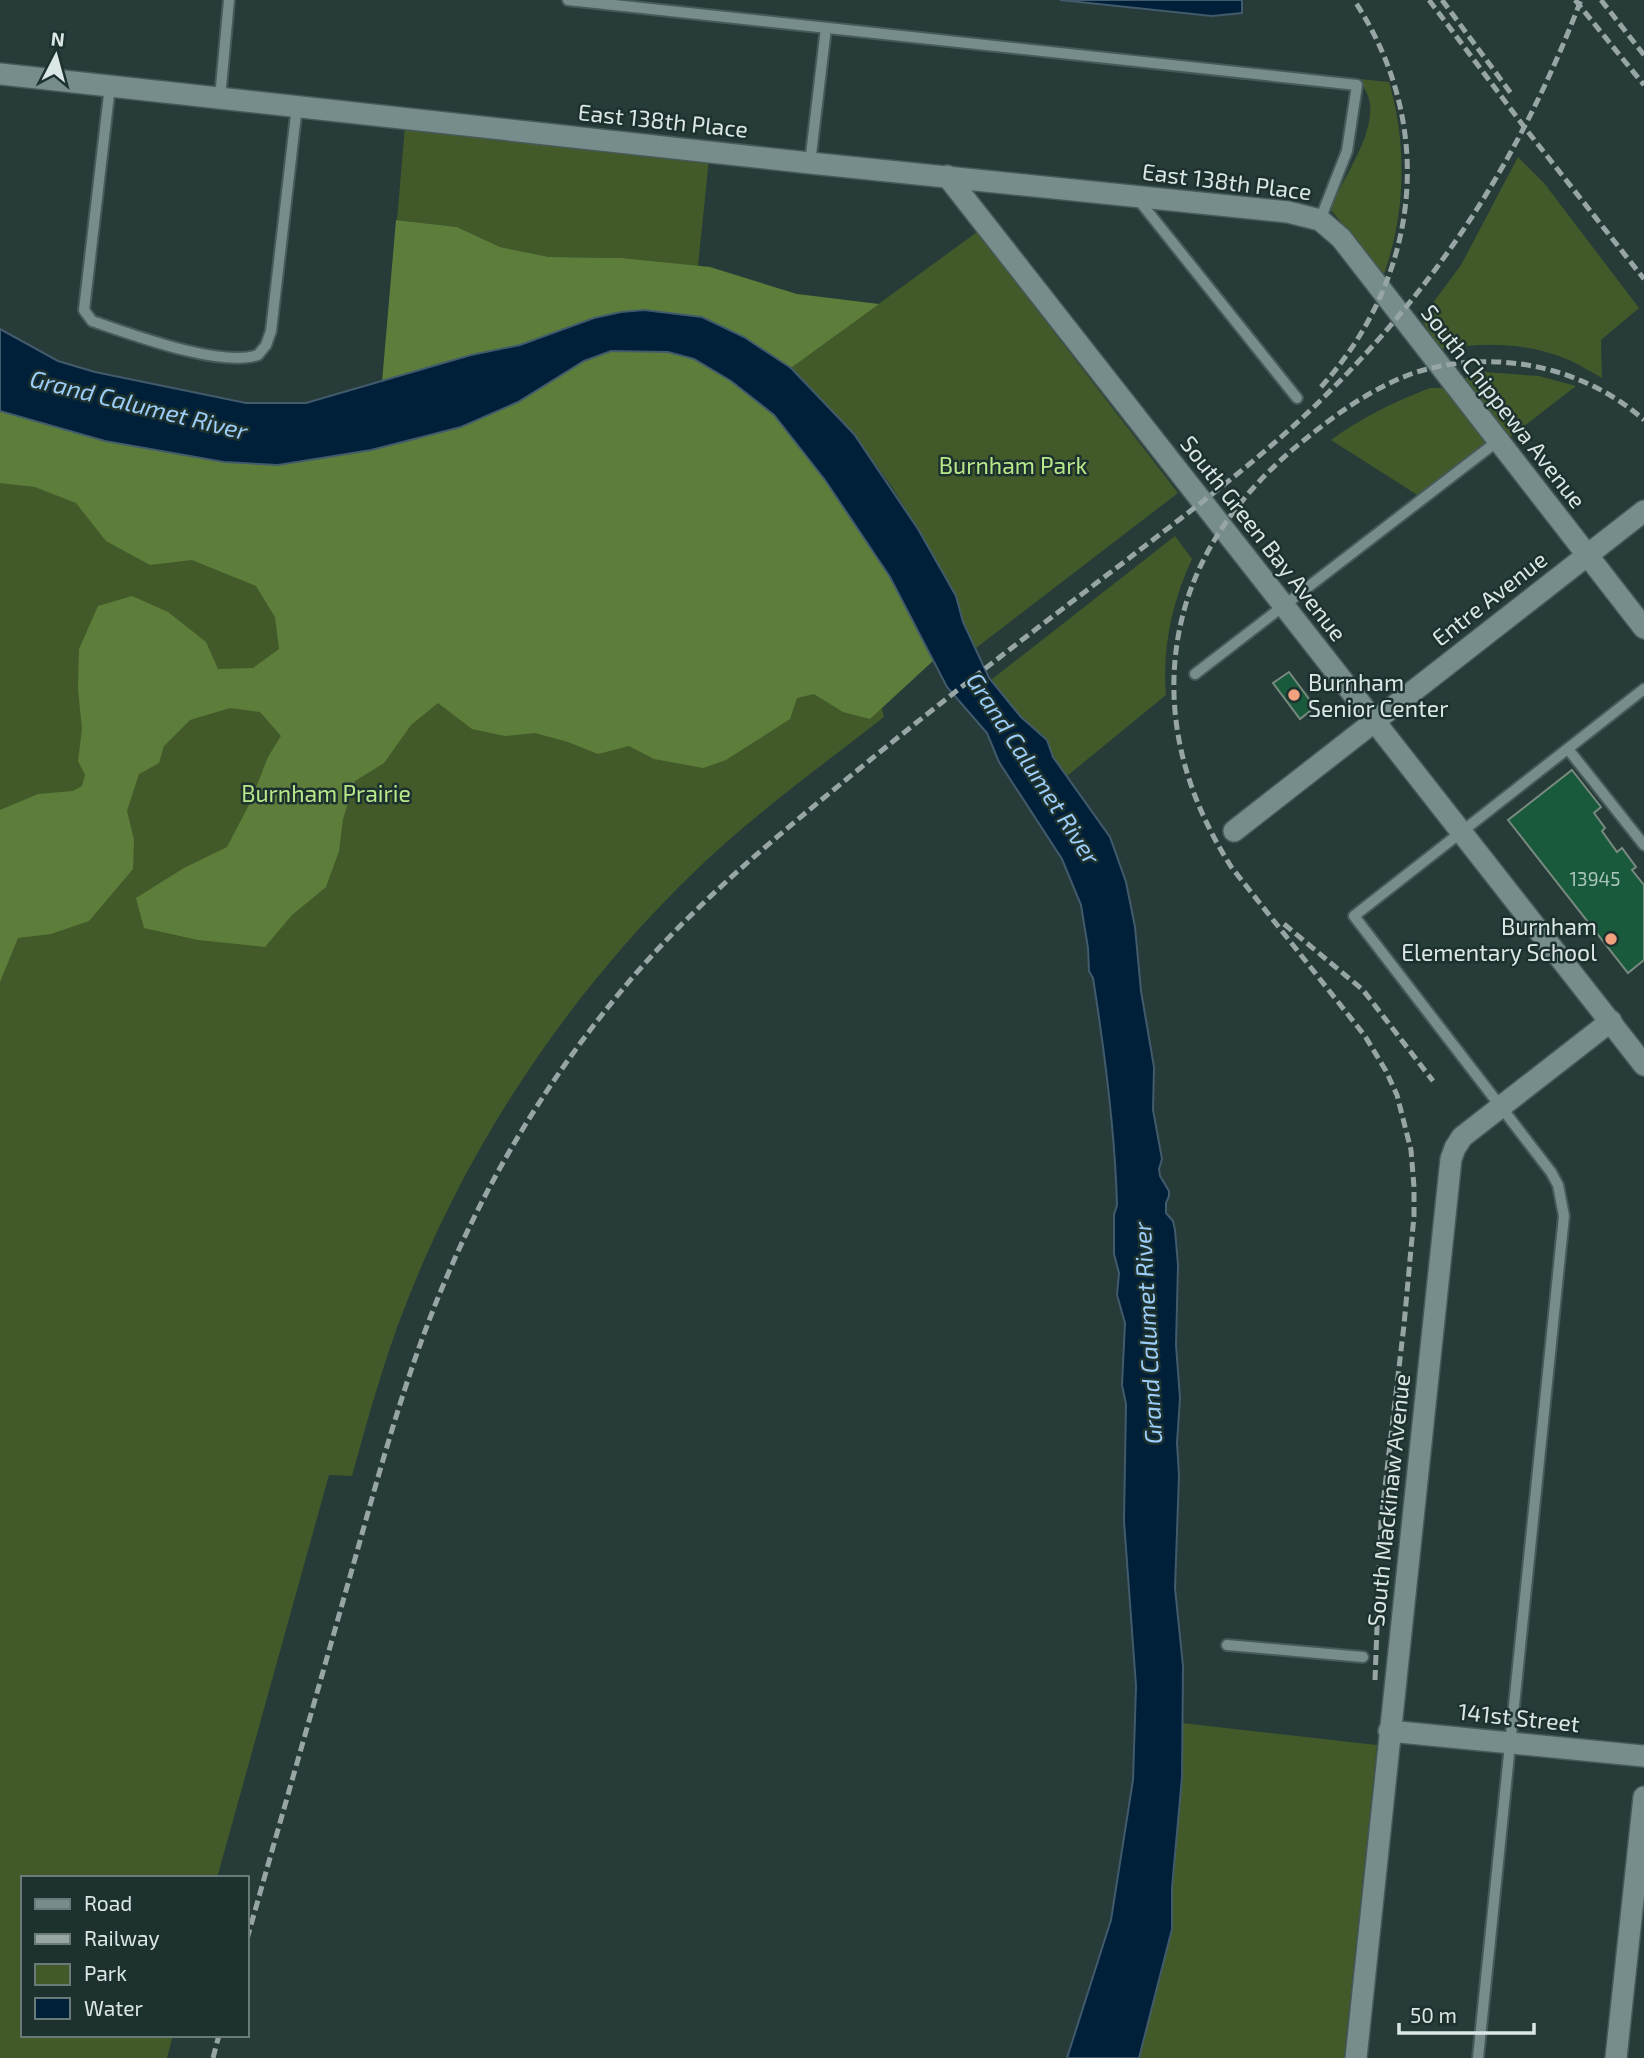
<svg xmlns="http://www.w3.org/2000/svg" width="1644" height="2058" viewBox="0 0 1644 2058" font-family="'Exo 2',sans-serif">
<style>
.green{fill:#425a29}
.forest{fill:#5d7e3b}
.water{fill:#001f38;stroke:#425b6c;stroke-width:2}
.building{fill:#195a3c;stroke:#788a7f;stroke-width:2}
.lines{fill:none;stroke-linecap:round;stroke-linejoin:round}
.lane-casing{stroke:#475958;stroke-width:14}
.street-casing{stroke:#475958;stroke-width:24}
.lane{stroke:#768d8b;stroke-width:10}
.street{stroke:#768d8b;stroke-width:21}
.rail{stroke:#97a6a5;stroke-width:5;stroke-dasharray:10 5;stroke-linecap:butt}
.poi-dot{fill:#f1a17d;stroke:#1d312f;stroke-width:2.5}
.labels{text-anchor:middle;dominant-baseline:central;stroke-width:5;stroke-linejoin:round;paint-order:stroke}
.number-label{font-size:19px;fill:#aac4bc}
.street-label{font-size:23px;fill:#dbe7e6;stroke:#1d312f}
.park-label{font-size:23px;fill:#b8e88a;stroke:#1d312f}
.poi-label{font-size:23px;fill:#dbe7e6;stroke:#1d312f;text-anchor:start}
.water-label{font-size:24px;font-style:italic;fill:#9dcef9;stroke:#1d312f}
</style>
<rect width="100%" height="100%" fill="#273b39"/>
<!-- green -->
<g class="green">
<path d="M 1359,79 L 1389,82 C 1407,144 1406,212 1384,274 L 1330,209 C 1342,180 1374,137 1370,104 C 1369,95 1363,86 1359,79 Z"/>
<polygon points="405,126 709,159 698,266 622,258 549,257 500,247 457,227 397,220"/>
<path d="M 1518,157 L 1544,183 L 1639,308 L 1601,340 L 1602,378 C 1591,372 1580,365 1569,360 C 1528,342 1483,342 1440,349 L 1421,319 L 1461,265 Z"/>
<polygon points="977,232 1178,493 976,648 963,622 956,596 918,529 892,487 854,434 791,368"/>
<polygon points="1485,372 1539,376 1576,386 1510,437 1465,378"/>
<path d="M 1430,388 L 1443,388 L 1487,443 L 1419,496 L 1331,440 C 1362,417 1394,402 1430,388 Z"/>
<path d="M 0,413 L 883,694 L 882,709 L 884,717 C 819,768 750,817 691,875 C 567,996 469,1143 406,1304 C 384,1360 368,1418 352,1476 L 329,1475 L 217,1878 L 23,1878 L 23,2035 L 173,2035 L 167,2058 L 0,2058 Z"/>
<path d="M 1175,536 L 1192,559 C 1172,602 1162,648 1166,695 L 1067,776 L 1053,757 L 1047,740 L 1021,717 L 991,680 Z"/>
<polygon points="1182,1723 1377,1745 1344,2058 1139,2058 1172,1929 1172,1888 1182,1777"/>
</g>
<!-- forest -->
<g class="forest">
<polygon points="396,220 457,227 500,247 549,257 622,258 710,267 797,294 879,304 791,368 744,337 702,317 644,310 621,312 594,318 520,345 471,355 382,382"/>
<polygon points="643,350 668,352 694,359 731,381 774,415 825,480 890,577 934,660 870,719 843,712 814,694 797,698 790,719 726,760 703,768 654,759 629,746 598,754 568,742 535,733 505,736 472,729 438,703 411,725 384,763 355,781 343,819 339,851 326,887 292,915 265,947 198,940 144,928 136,898 184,868 227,847 250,803 268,757 281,736 260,712 230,708 190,720 164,746 159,763 139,774 127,811 134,840 133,869 89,921 51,934 18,938 0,982 0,810 38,794 73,791 82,786 85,775 78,761 82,729 78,689 79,649 98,606 132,596 168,612 206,642 218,669 253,668 279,649 275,617 256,586 192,560 150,565 106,541 76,503 35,487 0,483 0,411 105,441 224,462 278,465 371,450 461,427 584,361 611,351"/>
</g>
<!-- water -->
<g class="water">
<polygon points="1060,0 1242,0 1242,13 1212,16"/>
<path d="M 644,310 L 702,317 L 744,337 L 791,368 L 854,434 L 918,529 L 956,596 L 963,622 L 989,678 L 1021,717 L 1047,740 L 1053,757 L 1110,837 L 1126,882 L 1135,927 L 1141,991 L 1154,1067 L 1153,1110 L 1162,1159 L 1159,1169 L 1160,1176 L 1169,1191 L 1169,1196 L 1166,1203 L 1166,1213 L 1173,1221 L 1175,1230 L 1178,1265 L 1176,1345 L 1180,1398 L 1177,1443 L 1179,1475 L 1175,1588 L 1183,1666 L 1182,1777 L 1172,1888 L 1172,1929 L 1139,2058 L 1067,2058 L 1111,1920 L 1133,1780 L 1136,1686 L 1124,1521 L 1126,1404 L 1122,1385 L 1125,1323 L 1117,1295 L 1119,1273 L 1114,1254 L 1114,1215 L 1117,1205 C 1115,1129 1105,1054 1093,978 L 1089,971 L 1088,948 L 1081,905 L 1062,859 L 999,762 L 987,733 L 947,687 L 890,577 L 825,480 L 774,415 L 731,381 L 694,359 L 668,352 L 611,351 L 584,361 L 518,402 L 461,427 L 371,450 L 278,465 L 224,462 L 105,441 L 0,411 L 0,329 L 58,361 L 95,372 L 246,403 L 306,403 L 471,355 L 520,345 L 594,318 L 621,312 Z"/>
</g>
<!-- building -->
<g class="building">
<polygon points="1289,672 1315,707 1300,719 1273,683"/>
<polygon points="1572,770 1601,807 1594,813 1605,828 1602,831 1617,852 1622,848 1636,867 1632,870 1644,885 1644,960 1628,973 1508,820"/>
</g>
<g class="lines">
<!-- lane casing -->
<g class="lane-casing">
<g id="lane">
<polyline points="568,0 1357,85 1347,151 1320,220"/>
<path d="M 110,86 L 84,310 L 92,321 C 131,334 220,368 258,355 L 266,345 L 271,331 L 297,106"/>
<polyline points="220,98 229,0"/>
<polyline points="810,163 826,28"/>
<polyline points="1137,198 1297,398"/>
<polyline points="1195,674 1499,440"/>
<polyline points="1568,749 1644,845"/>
<polyline points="1227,1645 1363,1657"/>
<polyline points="1478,2058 1564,1216 1558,1185 1551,1172 1354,916 1644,689"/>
</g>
</g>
<!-- street casing -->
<g class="street-casing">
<g id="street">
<polyline points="0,74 810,163 1288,212 1320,220 1341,238 1644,628"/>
<polyline points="947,176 1644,1065"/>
<polyline points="1234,831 1644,511"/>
<polyline points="1389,1731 1644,1756"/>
<polyline points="1356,2058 1451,1159 1455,1148 1462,1137 1611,1021"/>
<polyline points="1616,2058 1644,1797"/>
</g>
</g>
<!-- lane -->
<use href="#lane" class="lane"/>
<!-- street -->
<use href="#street" class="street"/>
<!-- rail -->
<g class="rail">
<polyline points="1429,0 1525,128 1644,279"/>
<polyline points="1442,0 1513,96"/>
<polyline points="1575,0 1644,85"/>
<polyline points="1601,0 1644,55"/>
<path d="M 1321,387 C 1421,276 1437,125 1354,0"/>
<polyline points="1284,924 1363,990 1433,1081"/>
<path d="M 1375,1680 L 1381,1521 L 1404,1325 L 1414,1216 L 1414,1187 L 1411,1150 L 1397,1095 L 1386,1071 L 1365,1036 L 1232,868 C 1185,795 1162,713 1180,627 C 1196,550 1244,489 1303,441 C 1336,414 1371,389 1411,374 C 1490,347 1582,365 1644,420"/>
<path d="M 247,1939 C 280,1822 314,1704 347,1587 C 377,1482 404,1375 448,1274 C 493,1169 553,1072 627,984 C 695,903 777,836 859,769 C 947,697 1037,628 1128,559 C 1194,508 1266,455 1325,396 C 1443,279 1522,154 1581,0"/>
<polyline points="213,2058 219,2035"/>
</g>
</g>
<!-- markers -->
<g class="poi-dot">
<circle cx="1294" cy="695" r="7"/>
<circle cx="1611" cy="939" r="7"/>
</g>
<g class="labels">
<!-- number labels -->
<g class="number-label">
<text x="1595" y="878">13945</text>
</g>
<!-- street labels -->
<g class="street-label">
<text transform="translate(663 120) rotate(6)">East 138th Place</text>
<text transform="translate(1227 181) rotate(7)">East 138th Place</text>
<text transform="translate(1504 406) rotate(52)">South Chippewa Avenue</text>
<text transform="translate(1264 538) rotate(52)">South Green Bay Avenue</text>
<text transform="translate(1489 598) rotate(-38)">Entre Avenue</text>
<text transform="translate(1388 1500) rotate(-84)">South Mackinaw Avenue</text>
<text transform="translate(1519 1717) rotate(6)">141st Street</text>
</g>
<!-- park labels -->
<g class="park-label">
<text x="1013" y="465">Burnham Park</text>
<text x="326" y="793">Burnham Prairie</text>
</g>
<!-- poi labels -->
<g class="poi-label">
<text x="1308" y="682">Burnham<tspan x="1308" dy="26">Senior Center</tspan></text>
<text x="1597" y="926" text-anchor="end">Burnham<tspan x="1597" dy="26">Elementary School</tspan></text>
</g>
<!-- water labels -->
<g class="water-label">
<text transform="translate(139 404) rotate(14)">Grand Calumet River</text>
<text transform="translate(1034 768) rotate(57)">Grand Calumet River</text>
<text transform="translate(1147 1333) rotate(-93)">Grand Calumet River</text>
</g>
</g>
<!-- legend -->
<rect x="21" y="1876" width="228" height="161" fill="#1d312f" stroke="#697a78" stroke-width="2"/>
<rect x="35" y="1899" width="35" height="10" fill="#768d8b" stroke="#697a78" stroke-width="2"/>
<text x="84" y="1911" font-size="21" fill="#dbe7e6">Road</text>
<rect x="35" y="1934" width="35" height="10" fill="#97a6a5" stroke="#697a78" stroke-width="2"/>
<text x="84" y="1946" font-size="21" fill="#dbe7e6">Railway</text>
<rect x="35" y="1964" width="35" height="21" fill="#425a29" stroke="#697a78" stroke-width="2"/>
<text x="84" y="1981" font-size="21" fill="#dbe7e6">Park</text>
<rect x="35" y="1998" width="35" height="21" fill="#001f38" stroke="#697a78" stroke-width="2"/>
<text x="84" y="2016" font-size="21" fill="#dbe7e6">Water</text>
<!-- north arrow -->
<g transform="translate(56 56) rotate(6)" stroke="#1d312f" stroke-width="5" paint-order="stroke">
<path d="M0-5L12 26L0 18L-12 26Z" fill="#dbe7e6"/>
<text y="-10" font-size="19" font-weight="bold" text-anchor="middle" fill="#dbe7e6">N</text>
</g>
<!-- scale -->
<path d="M1399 2023v10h135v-10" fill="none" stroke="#dbe7e6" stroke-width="3.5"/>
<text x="1410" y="2023" font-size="21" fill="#dbe7e6" stroke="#1d312f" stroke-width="5" paint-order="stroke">50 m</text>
</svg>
